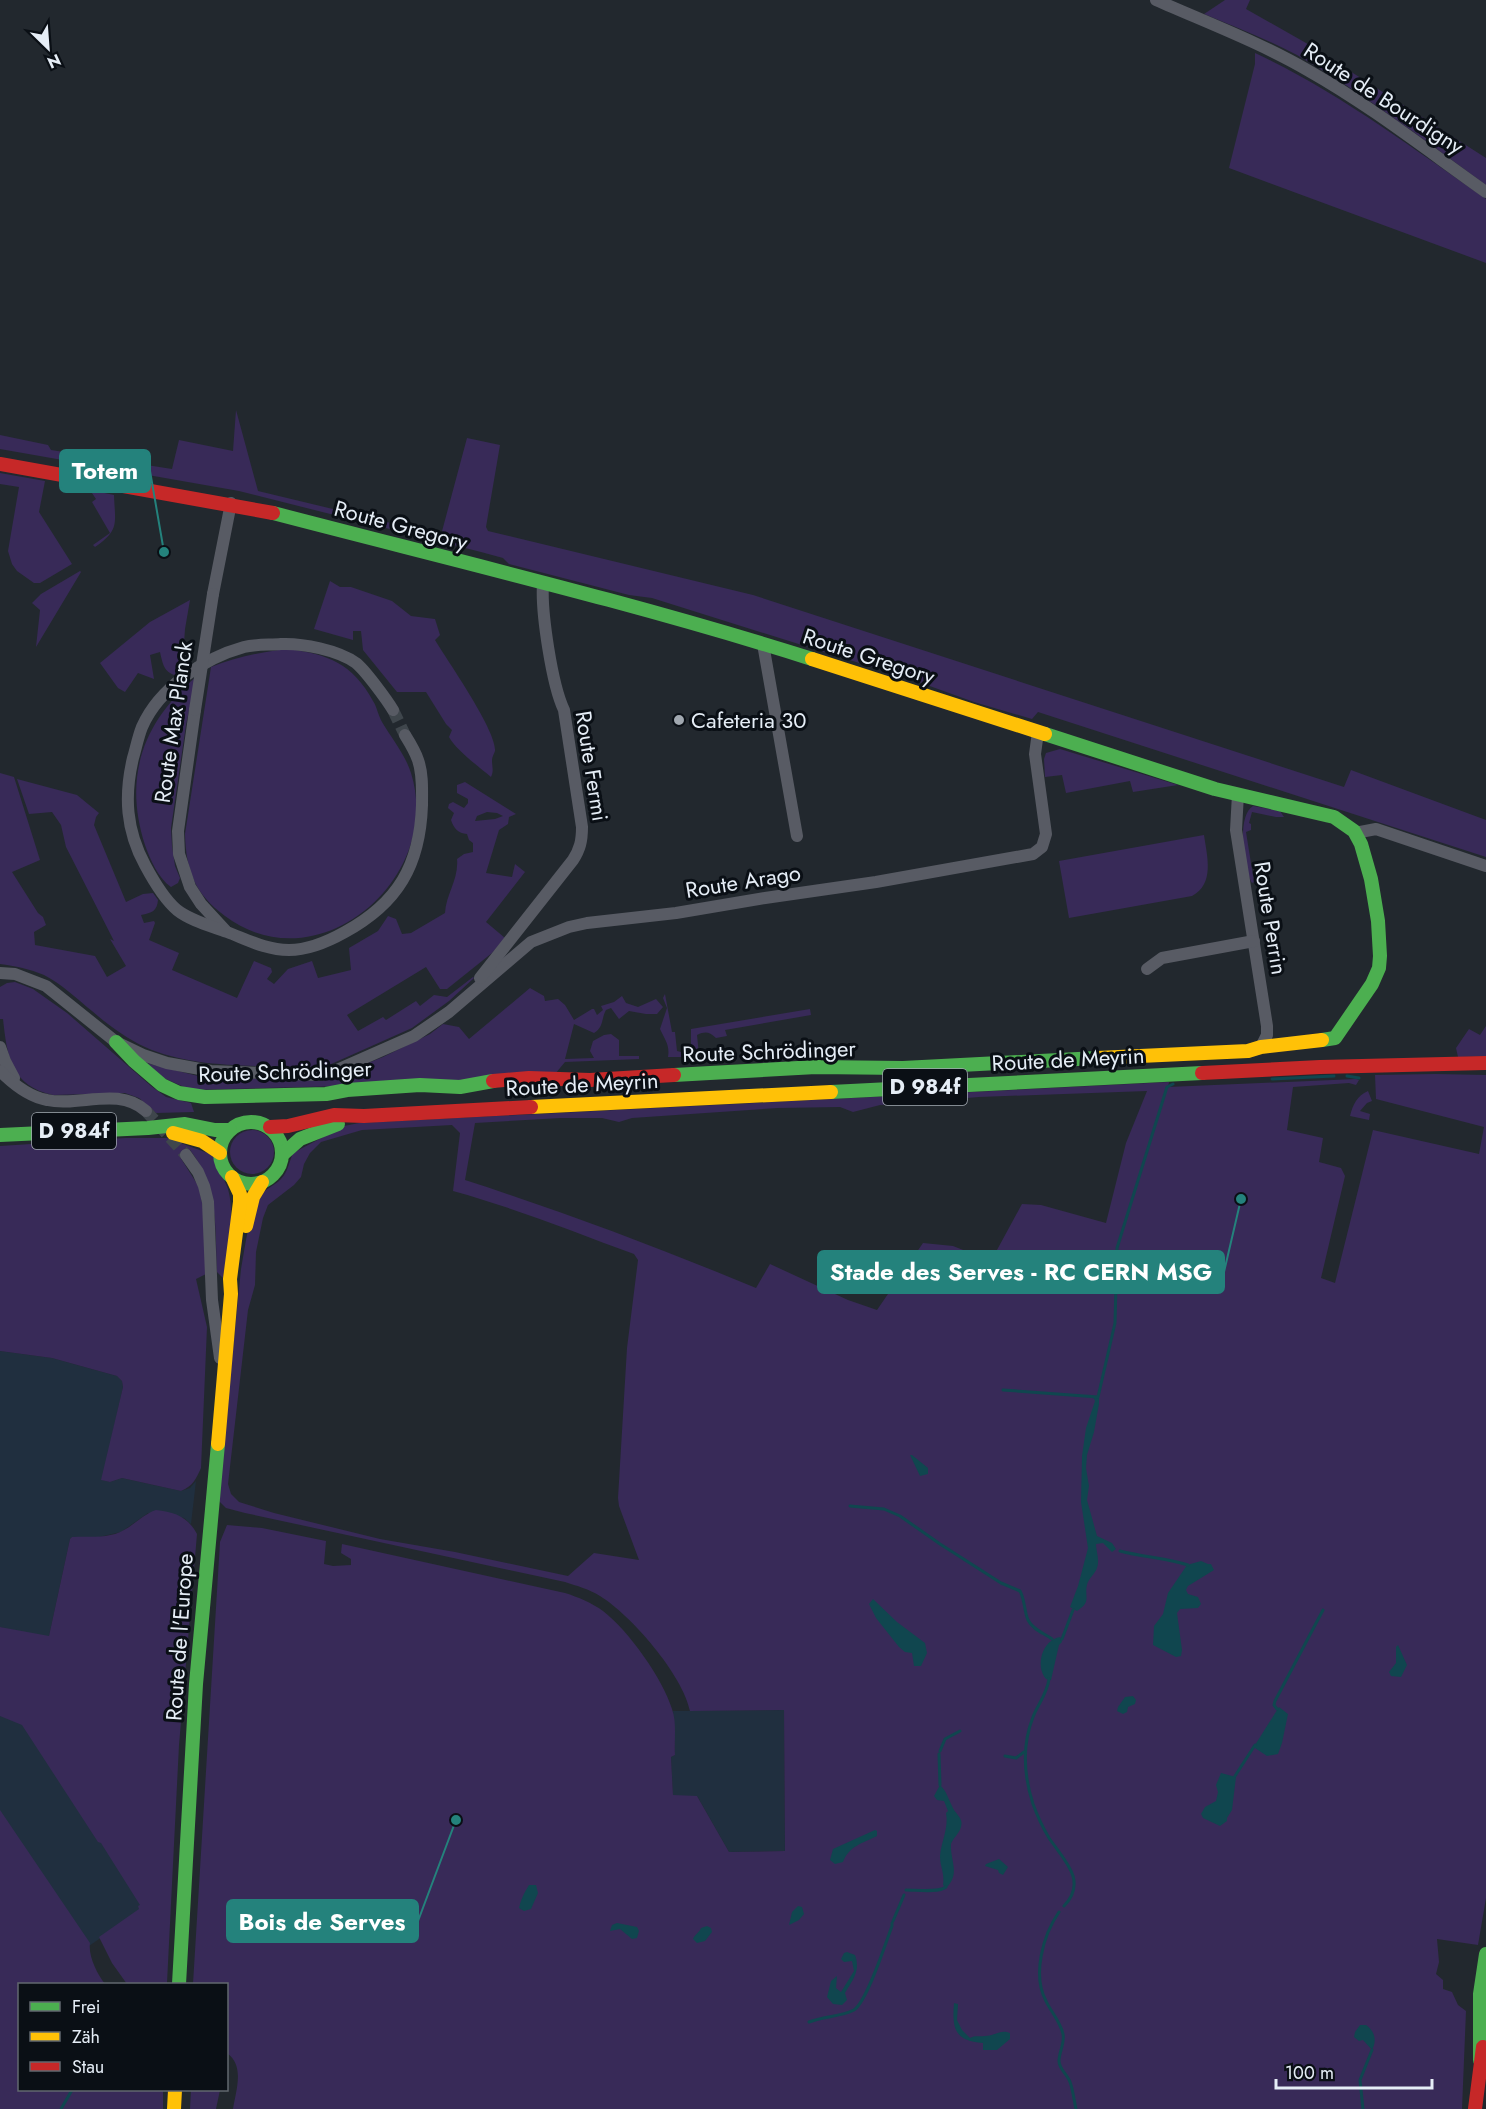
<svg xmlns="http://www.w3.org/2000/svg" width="1486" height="2109" viewBox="0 0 1486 2109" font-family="Jost,sans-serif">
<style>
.built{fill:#202f3f}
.green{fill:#382a58;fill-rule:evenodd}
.water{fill:#10464f}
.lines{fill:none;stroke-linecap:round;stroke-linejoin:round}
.stream{stroke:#10464f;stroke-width:3}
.street-tunnel{stroke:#3f464c;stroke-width:12;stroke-dasharray:12 6;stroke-linecap:butt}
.street{stroke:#585b64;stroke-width:12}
.fast{stroke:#4caf50;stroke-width:14}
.slow{stroke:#ffc107;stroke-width:14}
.jam{stroke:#c62828;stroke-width:14}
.street-bridge{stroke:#585b64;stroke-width:12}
.poi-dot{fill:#a1a8b0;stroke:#0a0f15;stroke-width:2}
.labels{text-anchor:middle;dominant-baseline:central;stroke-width:6;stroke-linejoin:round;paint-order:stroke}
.shield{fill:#0a0f15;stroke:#a3aab2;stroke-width:1.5}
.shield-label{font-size:21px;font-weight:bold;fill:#e5edf6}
.street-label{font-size:22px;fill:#e5edf6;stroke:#0a0f15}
.poi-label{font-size:22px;fill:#e5edf6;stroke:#0a0f15;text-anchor:start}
.leader{fill:none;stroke:#24827c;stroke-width:2}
.callout-dot{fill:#24827c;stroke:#0a0f15;stroke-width:2}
.callout{fill:#24827c;stroke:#24827c;stroke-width:2}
.callout-label{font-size:24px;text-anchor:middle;font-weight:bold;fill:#fff}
</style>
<rect width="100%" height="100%" fill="#22282e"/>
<!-- built -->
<g class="built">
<polygon points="0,1351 52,1358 117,1376 122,1381 123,1387 102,1480 110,1482 122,1478 181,1491 190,1488 196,1481 191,1524 184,1518 148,1513 121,1532 99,1537 72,1537 70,1539 49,1636 46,1637 0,1627"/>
<polygon points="784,1710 785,1851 729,1852 697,1796 673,1796 671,1757 675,1755 673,1711"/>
<polygon points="0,1713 141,1781 141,1910 89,1946 0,1815"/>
</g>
<!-- green -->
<g class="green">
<path d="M 1225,0 L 1250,0 L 1246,9 L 1306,43 L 1486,158 L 1486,185 C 1424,140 1363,93 1297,55 C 1267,39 1235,27 1204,14 Z"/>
<path d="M 1255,53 C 1338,92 1411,147 1486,199 L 1486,263 L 1229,168 L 1255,64 Z"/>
<polygon points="236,410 258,491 441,535 467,438 500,445 486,527 488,531 753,595 1344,787 1351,770 1486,820 1486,857 1038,712 1032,719 974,702 902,676 901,672 888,672 882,668 872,667 652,598 629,595 509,564 503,558 481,552 239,491 0,449 0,435 48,445 51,450 172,469 179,440 233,451"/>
<polygon points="0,473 45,481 39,512 72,564 40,583 34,583 17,571 12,564 8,551 19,487 0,484"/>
<path d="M 90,490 L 114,495 C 115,523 120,530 95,547 L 93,545 L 110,533 L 92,502 L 96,499 Z"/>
<polygon points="80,571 81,572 36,647 40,610 32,603 41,594"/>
<path d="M 330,581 L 340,587 L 351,587 L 392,601 L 411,616 L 435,619 L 440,635 L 435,640 C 447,660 497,731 495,751 C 494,754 492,757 492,760 C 492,768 494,770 491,777 C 478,766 456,750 449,737 L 452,730 L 446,724 L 426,692 L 397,692 L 363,650 L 361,631 L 353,631 L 353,640 L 314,629 Z"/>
<path d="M 190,600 L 185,629 L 182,671 L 178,676 C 164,673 163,665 160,652 L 150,655 L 154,679 L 138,673 L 125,692 L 118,688 L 100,663 L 150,622 Z"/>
<path d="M 288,649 C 328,654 353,664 373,701 C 377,707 378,715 382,722 C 392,739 405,754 411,773 C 444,878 318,986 225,916 C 195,894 186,871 185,834 L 211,667 C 237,657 260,652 288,649 Z"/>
<path d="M 196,677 L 186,725 L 171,828 L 172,846 L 175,866 L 180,878 L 178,883 L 171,887 C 158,878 150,859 145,845 C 123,777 143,722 196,677 Z"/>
<polygon points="1060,749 1178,785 1133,792 1130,781 1066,793 1062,775 1045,777 1044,759 1046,753"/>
<path d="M 0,773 L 14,777 L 40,860 L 12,872 L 38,913 L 43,917 L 46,925 L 34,932 L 35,945 L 95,956 L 107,977 L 126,966 L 110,939 L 114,941 L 66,847 L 61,825 L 52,812 L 29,814 L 17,779 L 77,795 L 99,813 L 96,817 L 94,825 L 126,902 L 143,894 L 153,893 L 158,900 C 157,911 152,913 141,915 L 144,923 L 154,921 L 155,923 L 149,940 L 179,953 L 172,970 L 237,998 L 254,961 L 271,968 L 272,972 L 267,979 L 274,984 L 288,969 L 312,961 L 318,978 L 351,970 L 349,948 L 378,931 L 388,916 L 396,919 L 402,934 L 411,933 L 445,913 C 446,894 459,879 457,859 L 464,854 L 473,852 L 473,843 L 469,840 L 467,834 C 458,833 454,829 451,820 L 454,813 L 448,808 L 449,804 L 453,802 L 464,808 L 468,803 L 468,799 L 457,793 L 457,785 L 465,782 L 516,814 L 509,817 L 508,824 L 499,830 L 486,873 L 512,877 L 515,864 L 525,872 L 486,922 L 505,938 L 492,953 L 447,989 L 440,989 L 426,967 L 347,1015 L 358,1031 L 383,1017 L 386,1020 L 416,1001 L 420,1006 L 434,995 L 447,997 L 473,977 L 474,978 L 449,1001 L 412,1028 L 329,1065 L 318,1067 C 263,1065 196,1070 145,1047 C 126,1038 108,1025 92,1011 C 77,999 62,984 44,975 C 30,969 15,966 0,964 ZM 487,812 L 497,813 L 503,816 L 495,819 L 475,821 L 477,816 Z"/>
<path d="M 1253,806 L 1280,811 L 1284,817 L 1276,817 L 1252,812 L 1249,823 L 1251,824 L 1251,830 L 1246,832 L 1254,882 L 1252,883 C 1244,869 1236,816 1253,806 Z"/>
<path d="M 1204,835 C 1207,856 1215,884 1192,896 L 1069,918 L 1059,861 Z"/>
<path d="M 15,982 L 33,989 L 67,1013 L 151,1086 L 166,1097 L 191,1103 L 194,1112 L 156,1113 L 139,1098 L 125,1093 L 53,1095 C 11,1086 7,1056 3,1019 L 0,1019 L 0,987 L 7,983 Z"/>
<path d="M 530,988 L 544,996 L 545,1001 L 558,999 L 565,1005 L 574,1020 L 592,1009 L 594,1009 L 597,1015 L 603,1010 L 601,1006 L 614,1002 L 622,996 L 626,1003 L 638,1007 L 656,999 L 663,1007 L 657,1014 L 646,1014 L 629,1011 L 619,1019 L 611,1008 L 606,1010 C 601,1019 604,1027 594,1033 L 574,1024 L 565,1059 L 594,1058 L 590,1051 L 593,1041 L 604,1035 L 611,1034 L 619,1040 L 619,1056 L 639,1056 L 639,1059 L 565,1062 L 555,1074 L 382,1085 L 191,1090 L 159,1076 L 146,1063 L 202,1077 L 323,1081 L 383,1057 L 430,1034 L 443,1024 L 459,1027 L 469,1039 Z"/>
<path d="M 665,994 L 672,1032 L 675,1032 L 677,1051 L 685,1053 L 685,1057 L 668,1057 C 670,1045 665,1040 660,1029 L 667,1008 L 663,998 Z"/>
<path d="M 810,1009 L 811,1015 L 725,1030 L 727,1036 L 716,1038 C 709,1032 706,1031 697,1035 L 699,1055 L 691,1056 L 691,1029 Z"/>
<polygon points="1486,1026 1486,1056 1458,1057 1456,1048 1469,1029 1480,1035"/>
<path d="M 1435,1074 L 1486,1075 L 1486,1898 L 1478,1945 L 1437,1939 L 1439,1962 L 1436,1974 L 1443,1980 L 1443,1989 L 1452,1992 L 1458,2005 L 1466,2011 L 1462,2109 L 233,2109 C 236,2090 245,2066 227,2053 L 226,1984 L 193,1984 L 220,1542 L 227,1525 L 262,1528 L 326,1541 L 324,1564 L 333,1566 L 351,1565 L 351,1559 L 341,1553 L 342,1544 L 565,1593 C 578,1597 592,1603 603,1611 C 628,1630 663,1679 672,1709 C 677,1722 674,1741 675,1755 L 671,1757 L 673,1795 L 697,1796 L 729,1852 L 785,1851 L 784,1710 L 690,1711 C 683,1675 631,1615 600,1596 C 589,1589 577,1586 565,1582 L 245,1513 L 226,1508 L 218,1500 L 241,1269 C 245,1248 248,1220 257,1200 C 262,1189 274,1187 281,1179 C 288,1172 289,1162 293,1153 L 344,1126 L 359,1123 L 1169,1082 L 1168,1087 L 1356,1079 L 1359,1080 L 1356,1085 L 1349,1083 L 1293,1087 L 1287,1130 L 1323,1138 L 1319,1162 L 1341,1168 L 1345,1176 L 1321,1278 L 1335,1283 L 1373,1130 L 1479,1154 L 1484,1127 L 1376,1099 L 1375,1075 ZM 1147,1091 L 1126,1143 L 1106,1223 L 1041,1205 L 1022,1204 L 991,1261 L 953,1246 L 923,1243 L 877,1310 L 848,1300 L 770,1264 L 756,1288 C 660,1248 564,1212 465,1180 L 475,1123 L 561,1118 L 602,1118 L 619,1122 L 632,1118 L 778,1108 L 840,1107 L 853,1112 L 880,1105 L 979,1097 ZM 452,1125 L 460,1133 L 453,1191 C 515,1208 574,1232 634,1254 L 638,1260 L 627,1348 L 618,1498 L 619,1506 L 639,1560 L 594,1553 L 568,1576 L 455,1552 L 380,1539 L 274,1513 L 239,1502 L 231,1494 L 228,1484 L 248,1310 L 255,1285 L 256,1252 L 263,1218 L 268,1205 L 294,1185 L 301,1177 L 304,1164 L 310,1153 L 321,1142 L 362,1130 Z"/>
<path d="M 1368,1091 L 1372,1101 L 1367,1103 L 1360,1111 L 1370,1114 L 1369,1120 L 1350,1116 C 1353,1104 1357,1096 1368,1091 Z"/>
<circle cx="252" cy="1152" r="22"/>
<path d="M 125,1138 L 167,1138 L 213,1155 C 216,1168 224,1177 228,1189 C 236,1217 227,1251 223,1278 L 217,1272 C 215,1228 219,1187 190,1150 L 180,1157 L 199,1187 L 204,1213 L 206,1274 L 196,1279 L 207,1327 L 201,1468 C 196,1479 193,1486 181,1491 L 122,1478 L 110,1482 L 101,1480 L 123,1387 L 122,1381 L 117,1376 L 52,1358 L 0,1351 L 0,1146 Z"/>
<path d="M 156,1510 C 175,1512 188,1517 197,1534 L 179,1745 L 167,1983 L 127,1984 L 112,1963 L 99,1937 L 139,1909 L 138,1906 L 140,1905 L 101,1843 L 98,1842 L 22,1725 L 0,1716 L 0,1627 L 49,1636 L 70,1539 L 72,1537 C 89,1536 109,1539 124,1530 C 135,1524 144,1514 156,1510 Z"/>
<path d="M 0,1810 L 90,1943 C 88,1956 97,1974 105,1984 L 20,1984 L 20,2090 L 163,2090 L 163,2109 L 0,2109 Z"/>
<polygon points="191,2090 220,2090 216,2109 190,2109"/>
</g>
<!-- water -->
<g class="water">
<path d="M 1093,1397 L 1099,1398 L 1099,1404 L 1094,1432 L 1087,1455 L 1086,1468 L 1089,1486 L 1087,1500 L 1097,1536 L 1112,1543 L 1116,1549 L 1112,1552 L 1103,1543 L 1096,1544 C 1096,1551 1100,1560 1097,1568 C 1095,1574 1088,1579 1087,1585 C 1084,1596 1092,1602 1077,1611 L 1070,1607 L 1078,1586 L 1088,1548 L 1081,1502 L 1082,1456 L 1086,1428 L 1095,1401 Z"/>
<polygon points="910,1455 912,1455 928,1468 928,1474 920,1476"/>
<polygon points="1201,1561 1208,1564 1211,1564 1214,1570 1188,1586 1186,1590 1188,1594 1198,1597 1201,1604 1198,1608 1180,1609 1177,1613 1182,1650 1181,1656 1176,1657 1153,1645 1154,1626 1163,1614 1168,1593 1187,1565"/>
<polygon points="873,1599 897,1622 925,1643 927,1653 921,1666 914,1666 912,1653 905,1652 899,1647 876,1618 869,1604"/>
<path d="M 1060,1637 L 1062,1642 L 1059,1645 L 1051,1680 L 1046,1679 C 1035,1666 1042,1640 1060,1637 Z"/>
<polygon points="1398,1645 1407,1665 1401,1677 1391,1676 1389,1672 1396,1663 1396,1647"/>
<polygon points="1133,1696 1136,1700 1135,1704 1128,1707 1127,1712 1123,1714 1117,1711 1118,1707 1125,1697"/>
<polygon points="1279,1707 1288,1714 1282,1743 1278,1754 1267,1756 1255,1748 1255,1745"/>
<polygon points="1221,1773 1236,1777 1232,1810 1227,1818 1227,1821 1220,1826 1203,1818 1201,1814 1205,1807 1216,1801 1218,1792 1216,1785"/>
<path d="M 940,1785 C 947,1792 948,1798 952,1806 C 955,1814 964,1818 961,1827 C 959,1834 953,1838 951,1844 C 950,1861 961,1874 946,1888 L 943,1885 C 945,1874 940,1867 940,1856 C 941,1842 949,1828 946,1813 L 948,1811 L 944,1801 L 937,1800 L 934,1796 Z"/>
<path d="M 875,1830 L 877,1831 L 877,1836 C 863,1843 849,1846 843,1862 L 835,1864 L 830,1860 L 833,1849 Z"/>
<polygon points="999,1859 1008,1867 1003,1875 999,1873 998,1870 985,1866 986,1864"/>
<path d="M 529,1885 L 536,1885 L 538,1893 L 531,1909 L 524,1911 L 519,1908 C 521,1899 524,1893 529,1885 Z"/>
<polygon points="798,1906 802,1907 804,1914 799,1920 789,1925 792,1912"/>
<polygon points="617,1923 637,1927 639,1931 637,1938 632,1939 620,1929 610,1931 612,1925"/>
<path d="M 707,1926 L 711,1928 L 712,1932 L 705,1941 L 697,1943 L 693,1939 C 695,1934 699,1933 701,1928 Z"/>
<path d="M 847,1952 L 855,1955 C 861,1971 852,1981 845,1993 L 847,2000 L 842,2005 L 833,2004 L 827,1997 L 831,1981 L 837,1976 L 836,1988 L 841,1992 L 854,1971 L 852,1961 L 844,1962 L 841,1959 L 844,1953 Z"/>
<path d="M 954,2003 L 958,2004 L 957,2020 L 962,2030 L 970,2038 C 976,2035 978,2037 985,2036 C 995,2036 1000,2029 1010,2033 L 1010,2039 L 997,2050 L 983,2050 L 983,2043 C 954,2041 952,2028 954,2003 Z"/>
<path d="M 1360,2025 L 1366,2025 C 1375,2031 1377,2041 1372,2050 L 1363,2040 L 1359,2041 L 1354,2037 L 1355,2032 Z"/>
</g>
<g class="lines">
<!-- stream -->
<g class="stream">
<polyline points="1347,1076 1359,1078"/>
<polyline points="1272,1079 1334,1076"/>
<polyline points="1003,1390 1098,1397 1115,1323 1117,1248 1167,1087 1173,1084"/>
<path d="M 850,1506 L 884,1509 L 900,1516 L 940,1544 L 1001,1583 L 1020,1591 C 1025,1600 1024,1611 1028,1620 C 1033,1630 1044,1633 1052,1639"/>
<path d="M 1120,1551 C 1143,1557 1165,1558 1188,1565"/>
<polyline points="1062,1639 1073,1610"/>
<path d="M 1049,1679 C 1047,1694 1038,1704 1033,1717 C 1022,1745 1024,1776 1033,1804 C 1037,1815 1043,1828 1049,1838 C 1064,1860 1088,1881 1064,1906"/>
<polyline points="1277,1709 1274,1705 1275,1701 1323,1610"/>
<polyline points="940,1751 945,1739 960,1731"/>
<polyline points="939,1754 940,1785"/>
<polyline points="1005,1756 1016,1758 1024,1752"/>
<polyline points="1235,1776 1255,1745"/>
<path d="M 906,1890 C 917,1890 938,1893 946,1887"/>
<path d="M 1059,1912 C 1043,1935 1032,1975 1046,2001 C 1051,2012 1060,2021 1063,2034 C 1065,2043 1059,2052 1059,2061 C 1059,2069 1067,2074 1070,2082 C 1073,2090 1074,2100 1076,2109"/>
<polyline points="893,1921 904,1895"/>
<path d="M 809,2022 C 824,2016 840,2017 854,2010 C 867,2002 886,1942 892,1926 L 892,1923"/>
<polyline points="61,2109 72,2090"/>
<polyline points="1363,2109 1360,2080 1372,2050"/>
</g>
<!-- street-tunnel -->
<g class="street-tunnel">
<polyline points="393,710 405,735"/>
<polyline points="146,1111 186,1155"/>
</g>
<!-- street -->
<g class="street">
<path d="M 1156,0 C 1208,23 1261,43 1309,71 C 1371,106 1428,151 1486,192"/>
<polyline points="213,594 231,503"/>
<polyline points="763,644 797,836"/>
<polyline points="195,710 178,831 179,854 190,887 201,904 225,930"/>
<path d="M 393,710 C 387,700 365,670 356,663 C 338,650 302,643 281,644 C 269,645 256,644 244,647 C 204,658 159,688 142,727 C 138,737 136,748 133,758 C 124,796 126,830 145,865 C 153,880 164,899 177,910 C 191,921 211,926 227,932 C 248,940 266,950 289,950 C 308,950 329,941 345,932 C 398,903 420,865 422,805 C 422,790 423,774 418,760 C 415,751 410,743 405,735"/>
<polyline points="1238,794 1236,830 1267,1026 1267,1035 1261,1047"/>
<polyline points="1355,833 1376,829 1486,866"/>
<polyline points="1147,969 1162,958 1254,941"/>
<polyline points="0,973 15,974 46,986 116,1042 143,1055 167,1063 211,1071 318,1075 337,1070 414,1036 449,1012 531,942 569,927 587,923 676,913 765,898 876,882 1033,854 1042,847 1046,834 1035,754 1038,732"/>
<path d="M 480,978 L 573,860 C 580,849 582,841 582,827 L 564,710 C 552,685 541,612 543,584"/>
<polyline points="0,1047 5,1061 14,1078"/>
<path d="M 0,1071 C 12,1083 29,1097 47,1100 C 80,1107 118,1086 146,1111"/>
<polyline points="186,1155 198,1172 204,1186 208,1202 212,1300 220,1358"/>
</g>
<!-- fast -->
<g class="fast">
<path d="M 273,513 C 453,560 635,603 812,659"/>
<polyline points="1045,734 1215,789 1334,817 1354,831 1361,844 1371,879 1378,921 1380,956 1379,968 1372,984 1335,1038 1322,1040"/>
<polyline points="116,1042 134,1061 162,1085 179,1093 205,1097 326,1094 347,1090 420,1085 460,1087 493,1081"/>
<polyline points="674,1075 816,1067 903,1068 1097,1058"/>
<polyline points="831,1092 1202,1073"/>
<circle cx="251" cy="1153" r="31"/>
<polyline points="0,1135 148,1128 185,1124 215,1130 230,1130"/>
<polyline points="283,1154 300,1139 338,1124"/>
<polyline points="179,1984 196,1684 218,1444"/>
<polyline points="1480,2060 1480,1994 1486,1954"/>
</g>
<!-- slow -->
<g class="slow">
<polyline points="812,659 1045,734"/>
<polyline points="1097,1058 1248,1051 1261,1047 1322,1040"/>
<polyline points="531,1107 831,1092"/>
<polyline points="173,1133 202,1141 220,1153"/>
<polyline points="246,1226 253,1197 262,1182"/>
<polyline points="218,1444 231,1294 230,1279 240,1202 240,1194 232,1177"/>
<polyline points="174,2109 175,2090"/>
</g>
<!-- jam -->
<g class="jam">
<polyline points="0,464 273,513"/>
<polyline points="1202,1073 1320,1067 1486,1063"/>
<polyline points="493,1081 529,1078 590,1080 674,1075"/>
<polyline points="270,1127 288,1126 334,1115 364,1116 531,1107"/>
<polyline points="1475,2109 1483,2047"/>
</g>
<!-- street-bridge -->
<polyline class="street-bridge" points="195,710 213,594"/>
</g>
<!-- markers -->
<circle class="poi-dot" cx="679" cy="720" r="6"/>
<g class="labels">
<!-- shield labels -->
<g class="shield">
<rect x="883" y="1069" width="84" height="36" rx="4.5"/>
<rect x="32" y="1113" width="84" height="36" rx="4.5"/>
</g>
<g class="shield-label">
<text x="925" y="1087">D 984f</text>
<text x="74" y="1131">D 984f</text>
</g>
<!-- street labels -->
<g class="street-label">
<text transform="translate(1384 98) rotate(33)">Route de Bourdigny</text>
<text transform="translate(401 525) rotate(15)">Route Gregory</text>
<text transform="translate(869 656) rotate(18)">Route Gregory</text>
<text transform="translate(173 722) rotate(-82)">Route Max Planck</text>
<text transform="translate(592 766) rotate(81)">Route Fermi</text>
<text transform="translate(743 881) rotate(-9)">Route Arago</text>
<text transform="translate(1271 918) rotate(81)">Route Perrin</text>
<text transform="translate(769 1051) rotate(-2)">Route Schrödinger</text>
<text transform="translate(1068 1059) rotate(-3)">Route de Meyrin</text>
<text transform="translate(285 1071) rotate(-2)">Route Schrödinger</text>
<text transform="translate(582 1084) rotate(-3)">Route de Meyrin</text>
<text transform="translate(179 1637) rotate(-86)">Route de l'Europe</text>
</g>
<!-- poi labels -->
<g class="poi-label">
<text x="691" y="720">Cafeteria 30</text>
</g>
</g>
<!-- callouts -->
<path class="leader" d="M164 552L150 471M1241 1199L1224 1272M456 1820L418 1921"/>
<g class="callout-dot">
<circle cx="164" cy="552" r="6"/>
<circle cx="1241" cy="1199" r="6"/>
<circle cx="456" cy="1820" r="6"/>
</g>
<g class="callout">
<rect x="60" y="450" width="90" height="42" rx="6"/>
<rect x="818" y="1251" width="406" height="42" rx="6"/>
<rect x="227" y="1900" width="191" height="42" rx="6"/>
</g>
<g class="callout-label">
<text x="105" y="479">Totem</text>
<text x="1021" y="1280">Stade des Serves - RC CERN MSG</text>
<text x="322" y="1930">Bois de Serves</text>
</g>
<!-- legend -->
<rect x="18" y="1983" width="210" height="108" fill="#0a0f15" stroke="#62686f" stroke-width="1.5"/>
<rect x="30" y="2002" width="30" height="9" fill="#4caf50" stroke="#62686f" stroke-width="1.5"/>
<text x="72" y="2013" font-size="18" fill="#e5edf6">Frei</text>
<rect x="30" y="2032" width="30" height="9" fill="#ffc107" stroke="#62686f" stroke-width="1.5"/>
<text x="72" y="2043" font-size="18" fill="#e5edf6">Zäh</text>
<rect x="30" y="2062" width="30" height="9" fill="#c62828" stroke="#62686f" stroke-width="1.5"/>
<text x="72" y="2073" font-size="18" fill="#e5edf6">Stau</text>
<!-- north arrow -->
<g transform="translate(48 48) rotate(155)" stroke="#0a0f15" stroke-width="4.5" paint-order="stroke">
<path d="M0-4.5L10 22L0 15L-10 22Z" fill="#e5edf6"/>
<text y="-9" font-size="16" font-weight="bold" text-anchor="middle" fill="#e5edf6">N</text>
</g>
<!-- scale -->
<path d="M1276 2079v9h156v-9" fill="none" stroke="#e5edf6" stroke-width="3"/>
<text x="1285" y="2079" font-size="18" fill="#e5edf6" stroke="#0a0f15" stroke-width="4.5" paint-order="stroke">100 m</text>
</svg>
